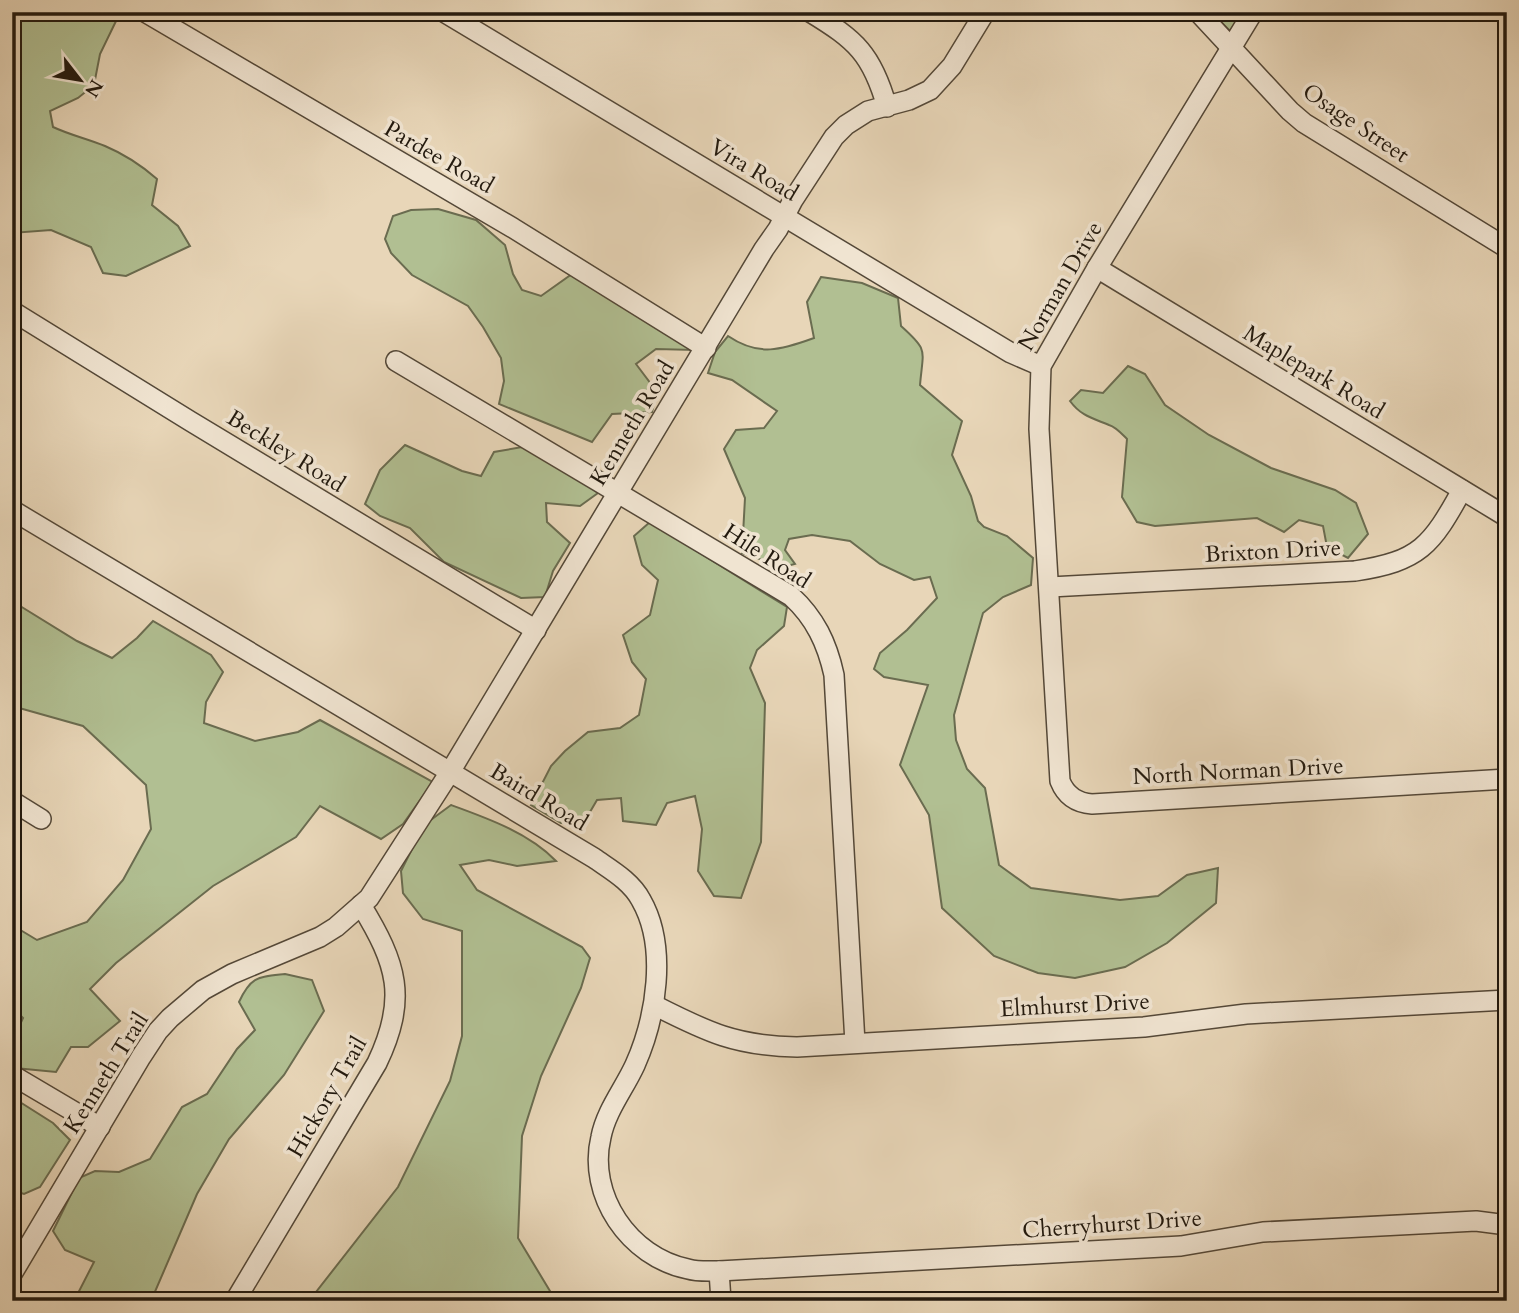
<svg xmlns="http://www.w3.org/2000/svg" width="1519" height="1313" viewBox="0 0 1519 1313" font-family="Cardo,serif">
<style>
.green{fill:#b1bf92;stroke:#6a6c50;stroke-width:2}
.lines{fill:none;stroke-linecap:round;stroke-linejoin:round}
.minor-casing{stroke:#544838;stroke-width:22}
.minor{stroke:#f0e4d1;stroke-width:19}
.labels{text-anchor:middle;dominant-baseline:central;stroke-width:7;stroke-linejoin:round;paint-order:stroke}
.street-label{font-size:23px;fill:#22190e;stroke:#f0e4d1}
</style>
<rect width="100%" height="100%" fill="#e8d6b8"/>
<filter id="stains"><feTurbulence type="fractalNoise" baseFrequency=".00286" numOctaves="4"/><feColorMatrix values="0 0 0 0 .2 0 0 0 0 .09 0 0 0 0 .02 0 0 0 .5 -.17"/></filter>
<radialGradient id="worn" r=".72"><stop offset=".6" stop-color="#630" stop-opacity="0"/><stop offset="1" stop-color="#630" stop-opacity=".3"/></radialGradient>
<!-- green -->
<g class="green">
<path d="M 12,12 L 107,12 L 117,19 L 100,54 L 94,85 L 78,98 L 50,111 L 53,127 C 70,135 88,139 105,146 C 124,154 141,165 157,179 L 152,205 L 178,226 L 190,246 L 126,276 L 103,273 L 91,247 L 51,230 L 12,233 Z"/>
<polygon points="1211,12 1244,12 1231,32"/>
<polygon points="438,209 476,220 505,245 513,274 522,290 541,296 572,274 693,350 656,349 636,364 657,392 652,412 612,414 592,442 499,404 504,381 501,358 483,327 468,306 412,275 391,253 385,239 393,216 411,210"/>
<path d="M 821,277 L 862,283 L 898,298 L 901,326 C 929,351 923,349 920,385 L 962,421 L 952,455 L 971,496 L 978,521 L 984,527 L 1007,536 L 1033,558 L 1031,585 L 1003,597 L 983,613 L 954,715 L 956,740 L 967,769 L 985,788 L 999,865 L 1031,888 L 1120,900 L 1158,896 L 1187,875 L 1218,868 L 1216,903 L 1167,943 L 1125,967 L 1075,978 L 1038,973 L 994,956 L 942,908 L 929,815 L 900,765 L 928,685 L 884,677 L 874,669 L 880,653 L 907,630 L 937,598 L 930,577 L 914,580 L 880,564 L 850,541 L 812,535 L 789,539 L 785,550 L 795,564 L 783,567 L 742,553 L 745,498 L 724,449 L 736,430 L 764,428 L 777,411 L 732,380 L 708,373 L 715,352 L 728,336 C 759,357 781,350 814,338 L 807,302 Z"/>
<path d="M 1128,366 L 1145,374 L 1165,405 L 1209,435 L 1271,468 L 1335,490 L 1356,503 L 1368,534 L 1348,558 L 1327,547 L 1323,526 L 1299,520 L 1284,532 L 1257,518 L 1155,526 L 1137,522 L 1122,497 L 1127,439 C 1122,434 1116,427 1109,425 C 1092,418 1081,416 1070,401 L 1081,390 L 1103,393 Z"/>
<polygon points="405,445 462,471 481,476 494,452 522,447 578,477 598,493 580,506 546,503 547,522 570,543 553,571 545,597 521,598 444,562 410,528 380,516 365,504 380,470"/>
<polygon points="650,522 787,607 784,626 757,650 750,668 765,703 761,842 741,898 714,896 698,871 702,829 695,796 667,803 656,825 623,821 621,798 597,800 583,824 561,823 531,805 551,766 565,751 588,732 620,728 639,715 646,679 632,662 623,635 650,615 658,580 642,565 634,536"/>
<path d="M 12,601 L 77,641 L 112,658 L 137,638 L 153,621 L 211,655 L 223,672 L 206,702 L 204,723 L 255,741 L 298,732 L 320,720 L 433,782 L 403,824 L 381,839 L 320,806 L 296,837 L 213,886 L 116,963 L 90,989 L 120,1021 L 88,1047 L 71,1047 L 56,1072 L 15,1068 C 8,1049 15,1035 23,1018 L 12,1007 L 12,925 L 37,940 L 87,922 L 123,880 L 151,829 L 146,785 L 83,726 L 12,706 Z"/>
<path d="M 451,805 C 487,818 529,833 556,861 L 517,866 L 489,860 L 460,865 L 477,890 L 582,947 L 590,958 L 581,988 L 541,1076 L 522,1136 L 518,1238 L 556,1301 L 309,1301 L 398,1187 L 450,1081 L 462,1036 L 462,931 L 423,919 L 403,893 L 401,871 L 424,825 Z"/>
<path d="M 285,974 L 312,980 L 324,1011 L 284,1075 L 229,1139 L 197,1194 L 151,1301 L 74,1301 L 94,1262 L 65,1250 L 53,1231 L 79,1178 L 95,1171 L 119,1172 L 150,1159 L 182,1107 L 207,1094 L 237,1049 L 255,1030 L 239,1002 C 251,976 258,977 285,974 Z"/>
<polygon points="12,1097 53,1123 70,1140 40,1187 24,1194 12,1190"/>
</g>
<g class="lines">
<!-- minor casing -->
<g class="minor-casing">
<g id="minor">
<polyline points="145,12 513,228 706,348"/>
<polyline points="444,12 1011,353 1041,366"/>
<path d="M 810,12 C 856,40 872,54 887,107"/>
<polyline points="1198,12 1290,111 1304,123 1507,248"/>
<path d="M 1253,12 L 1097,268 L 1041,366 L 1039,429 L 1060,781 C 1066,796 1077,803 1092,804 L 1507,779"/>
<polyline points="1097,268 1507,517"/>
<polyline points="12,311 190,421 536,630"/>
<path d="M 396,361 L 791,596 C 815,618 827,643 834,675 L 855,1043"/>
<path d="M 12,510 L 594,858 C 611,870 631,881 641,900 C 668,947 656,1018 635,1065 C 624,1089 606,1111 601,1137 C 587,1195 629,1257 688,1269 C 698,1272 709,1271 719,1271 L 1181,1246 L 1263,1232 L 1476,1221 L 1507,1225"/>
<path d="M 1050,587 L 1355,571 C 1420,561 1431,546 1462,490"/>
<polyline points="12,801 41,819"/>
<path d="M 654,1005 C 707,1032 736,1046 797,1047 L 1144,1027 L 1246,1014 L 1507,1000"/>
<polyline points="12,1075 100,1127"/>
<polyline points="719,1271 721,1301"/>
<polyline points="12,1274 141,1057 158,1031 170,1018 203,990 232,974 320,937 336,927 369,898 450,772 764,249 778,229 793,200 834,137 846,125 868,111 909,100 930,90 952,66 985,12"/>
<path d="M 235,1301 L 377,1063 C 408,998 397,964 361,905"/>
</g>
</g>
<!-- minor -->
<use href="#minor" class="minor"/>
</g>
<g class="labels">
<!-- street labels -->
<g class="street-label">
<text transform="translate(1356 123) rotate(34)">Osage Street</text>
<text transform="translate(439 157) rotate(30)">Pardee Road</text>
<text transform="translate(754 170) rotate(31)">Vira Road</text>
<text transform="translate(1060 286) rotate(-60)">Norman Drive</text>
<text transform="translate(1314 372) rotate(31)">Maplepark Road</text>
<text transform="translate(632 423) rotate(-59)">Kenneth Road</text>
<text transform="translate(286 451) rotate(32)">Beckley Road</text>
<text transform="translate(1273 551) rotate(-3)">Brixton Drive</text>
<text transform="translate(767 556) rotate(33)">Hile Road</text>
<text transform="translate(1238 771) rotate(-3)">North Norman Drive</text>
<text transform="translate(539 797) rotate(31)">Baird Road</text>
<text transform="translate(1075 1005) rotate(-3)">Elmhurst Drive</text>
<text transform="translate(106 1073) rotate(-58)">Kenneth Trail</text>
<text transform="translate(327 1097) rotate(-60)">Hickory Trail</text>
<text transform="translate(1112 1224) rotate(-4)">Cherryhurst Drive</text>
</g>
</g>
<!-- margin -->
<rect width="1519" height="1313" fill="none" stroke="#e8d6b8" stroke-width="42"/>
<rect x="14" y="14" width="1491" height="1285" fill="none" stroke="#22190e" stroke-width="3.5"/>
<rect x="21" y="21" width="1477" height="1271" fill="none" stroke="#22190e" stroke-width="2"/>
<!-- north arrow -->
<g transform="translate(80 80) rotate(121)" stroke="#f0e4d1" stroke-width="5" paint-order="stroke">
<path d="M0-5L12 26L0 18L-12 26Z" fill="#22190e"/>
<text y="-10" font-size="19" font-weight="bold" text-anchor="middle" fill="#22190e">N</text>
</g>
<rect width="100%" height="100%" filter="url(#stains)"/>
<rect width="100%" height="100%" fill="url(#worn)"/>
</svg>
